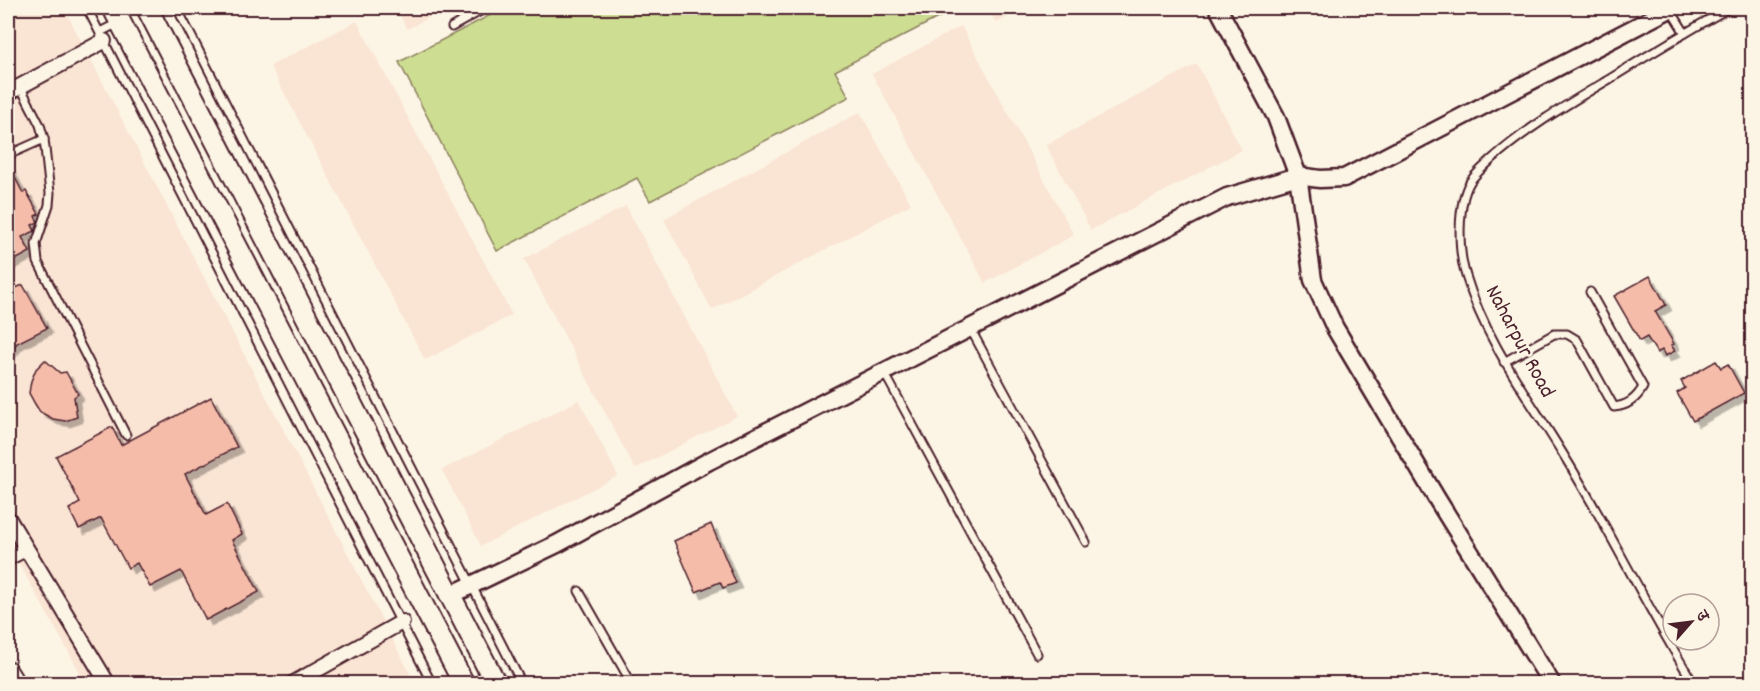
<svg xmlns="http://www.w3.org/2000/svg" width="1760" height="691" viewBox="0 0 1760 691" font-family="Dekko,'Playpen Sans Deva',sans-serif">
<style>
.built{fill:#fae4d3}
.green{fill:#cddd91;stroke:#8c7e5e;stroke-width:1.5}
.building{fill:#f5bcaa;stroke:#4a1f2b;stroke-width:1.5;filter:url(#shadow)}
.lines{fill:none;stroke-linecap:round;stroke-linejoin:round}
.service-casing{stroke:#4a1f2b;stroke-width:11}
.minor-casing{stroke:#4a1f2b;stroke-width:18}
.tertiary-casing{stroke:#4a1f2b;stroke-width:21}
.secondary-casing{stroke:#4a1f2b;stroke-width:24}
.service{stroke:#fcf5e5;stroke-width:7}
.minor{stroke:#fcf5e5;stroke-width:14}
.tertiary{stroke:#fcf5e5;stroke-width:16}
.secondary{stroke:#fcf5e5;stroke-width:20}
.labels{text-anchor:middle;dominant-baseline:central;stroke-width:5;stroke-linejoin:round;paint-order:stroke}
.street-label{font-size:22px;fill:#4a1f2b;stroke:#fcf5e5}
</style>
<defs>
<filter id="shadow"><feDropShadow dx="5.5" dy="5.5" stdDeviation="0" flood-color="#0004"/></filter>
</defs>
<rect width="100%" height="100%" fill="#fcf5e5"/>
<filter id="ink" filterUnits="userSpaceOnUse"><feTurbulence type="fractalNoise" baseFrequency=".0167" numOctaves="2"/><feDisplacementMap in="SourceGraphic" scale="12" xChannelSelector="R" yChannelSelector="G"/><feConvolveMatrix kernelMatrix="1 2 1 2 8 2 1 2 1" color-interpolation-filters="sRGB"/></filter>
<g filter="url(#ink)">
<!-- built -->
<g class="built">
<polygon points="8,8 64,8 415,683 86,683 8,544"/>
<polygon points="396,8 447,8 407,29"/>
<polygon points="988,8 1025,8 996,23"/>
<polygon points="357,21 512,315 425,360 270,66"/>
<polygon points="961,26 1074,235 985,283 872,74"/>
<polygon points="1197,64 1242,150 1091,230 1046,145"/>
<polygon points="860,112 911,204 712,310 664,219"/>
<polygon points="626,206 737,416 635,469 524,259"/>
<polygon points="579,400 618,476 481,546 442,470"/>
</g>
<!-- green -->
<polygon class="green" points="504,8 957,8 835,71 849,97 650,201 637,178 497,251 399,62"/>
<!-- building -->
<g class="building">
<polygon points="8,164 23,193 26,191 39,214 35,216 38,222 32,225 35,231 22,237 30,252 8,264"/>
<polygon points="1650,276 1666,305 1655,311 1674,344 1671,345 1675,351 1665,356 1662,350 1657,353 1647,337 1640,341 1614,296"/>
<polygon points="23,285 47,328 17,343 8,354 8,291"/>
<polygon points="45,360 60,373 66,372 78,394 74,397 77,417 65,421 53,419 40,412 35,404 29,393 31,381 36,369"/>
<polygon points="1716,361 1721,368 1728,364 1744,393 1693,421 1677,393 1685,388 1681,381"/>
<polygon points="211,397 237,447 185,474 206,515 227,504 242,534 232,540 259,592 206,620 181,571 150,587 137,563 128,568 101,518 79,529 69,509 80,503 56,456 112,427 121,445"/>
<polygon points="711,524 736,583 723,588 720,582 696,592 674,541"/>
</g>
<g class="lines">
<!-- service casing -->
<g class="service-casing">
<g id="service">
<polyline points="87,8 432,684"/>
<polyline points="177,8 522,684"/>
<polyline points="1670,9 1685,33"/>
<polyline points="452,27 486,8"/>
<polyline points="100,32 118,23"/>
<polyline points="20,86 40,125 44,139 50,193 49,205 36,244 38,262 126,435"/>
<polyline points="8,155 44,139"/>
<polyline points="970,328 1086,542"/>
<path d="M 1504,362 L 1554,334 L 1567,334 L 1577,340 L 1614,407 C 1627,406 1637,398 1643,387 L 1590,292"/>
<polyline points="884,372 1037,654"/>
<polyline points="579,591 632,684"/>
<path d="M 1694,684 C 1648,610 1611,532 1566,459 C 1530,399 1486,343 1466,276 C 1458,252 1457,204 1470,182 C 1475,174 1485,166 1492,159 C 1527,128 1568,104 1608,80 C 1648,55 1688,31 1729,8"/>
</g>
</g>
<!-- minor casing -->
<g class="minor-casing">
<g id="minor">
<polyline points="8,93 104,41"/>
<polyline points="8,518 108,684"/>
<polyline points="8,558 25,549"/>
<polyline points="8,668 18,684"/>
<polyline points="292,684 402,622"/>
</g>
</g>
<!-- tertiary casing -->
<g class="tertiary-casing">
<g id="tertiary">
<polyline points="1218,8 1276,117 1298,176 1313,280 1335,328 1437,499 1552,684"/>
<polyline points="451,595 557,544 709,461 1227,197 1298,176 1320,179 1344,178 1672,8"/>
</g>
</g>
<!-- secondary casing -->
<g class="secondary-casing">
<g id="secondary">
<polyline points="113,8 464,684"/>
<polyline points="147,8 496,684"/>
</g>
</g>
<!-- service -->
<use href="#service" class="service"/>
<!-- minor -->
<use href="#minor" class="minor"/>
<!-- tertiary -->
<use href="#tertiary" class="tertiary"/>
<!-- secondary -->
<use href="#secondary" class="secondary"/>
</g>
</g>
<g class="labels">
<!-- street labels -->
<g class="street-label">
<text transform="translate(1519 342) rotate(62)">Naharpur Road</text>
</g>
</g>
<!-- margin -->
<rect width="1760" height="691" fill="none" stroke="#fcf5e5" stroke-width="30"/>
<rect x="15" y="15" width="1730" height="661" fill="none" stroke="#4a1f2b" stroke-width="2" filter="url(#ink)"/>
<!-- north arrow -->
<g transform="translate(1691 622) rotate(62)"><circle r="28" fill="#fcf5e5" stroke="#b59f9b" stroke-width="1.5"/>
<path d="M0-4.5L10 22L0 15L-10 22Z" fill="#4a1f2b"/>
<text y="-9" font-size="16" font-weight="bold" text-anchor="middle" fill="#4a1f2b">उ</text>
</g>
</svg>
